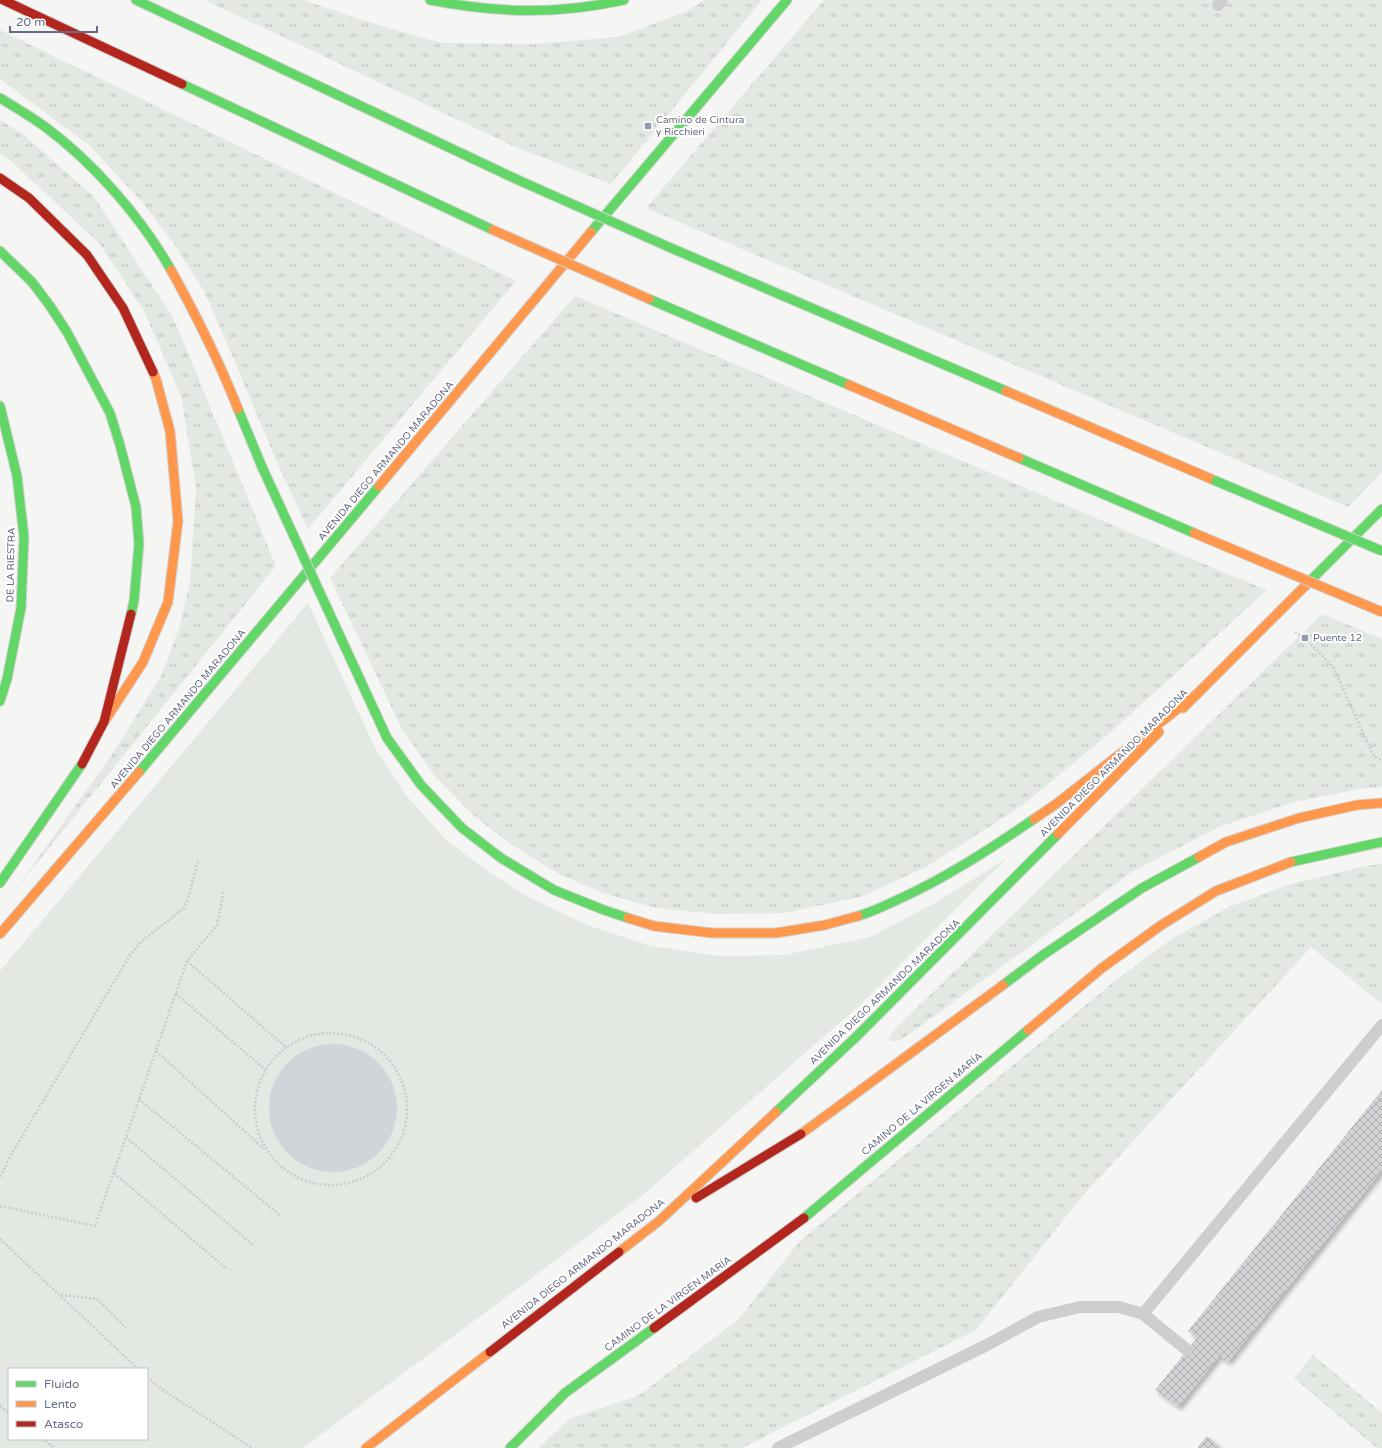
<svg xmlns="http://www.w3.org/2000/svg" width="1382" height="1448" viewBox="0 0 1382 1448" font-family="'Varela Round',sans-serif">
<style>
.grass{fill:url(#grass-tufts)}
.green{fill:#e3e8e3;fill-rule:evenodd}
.water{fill:#d1d5da}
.building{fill:url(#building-cross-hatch);filter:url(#shadow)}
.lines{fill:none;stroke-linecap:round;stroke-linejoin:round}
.fast-casing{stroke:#d2d2d3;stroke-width:11}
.slow-casing{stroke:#d2d2d3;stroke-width:11}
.jam-casing{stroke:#d2d2d3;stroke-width:11}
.path{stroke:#cbcbcc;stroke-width:2.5;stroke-dasharray:2 2;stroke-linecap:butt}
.lane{stroke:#cdcecf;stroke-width:12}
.fast{stroke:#63d668;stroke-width:9}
.slow{stroke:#ff974d;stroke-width:9}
.jam{stroke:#b3261e;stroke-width:9}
.fast-bridge-casing{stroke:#d2d2d3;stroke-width:11;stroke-linecap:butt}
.slow-bridge-casing{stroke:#d2d2d3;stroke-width:11;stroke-linecap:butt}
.fast-bridge{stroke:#63d668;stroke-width:9}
.slow-bridge{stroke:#ff974d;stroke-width:9}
.poi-dot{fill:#989bab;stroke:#fff;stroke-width:1.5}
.labels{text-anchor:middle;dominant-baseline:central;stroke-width:4;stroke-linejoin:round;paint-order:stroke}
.poi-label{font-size:10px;fill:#666b84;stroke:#fff;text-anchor:start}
.street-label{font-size:10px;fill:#666b84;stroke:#fff}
</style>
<defs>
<pattern id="grass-tufts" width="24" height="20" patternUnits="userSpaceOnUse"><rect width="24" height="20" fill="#e3e8e3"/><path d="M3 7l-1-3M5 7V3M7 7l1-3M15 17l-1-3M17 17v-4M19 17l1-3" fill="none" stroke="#bcc0be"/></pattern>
<pattern id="building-cross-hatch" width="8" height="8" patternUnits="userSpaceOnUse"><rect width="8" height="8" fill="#d2d2d4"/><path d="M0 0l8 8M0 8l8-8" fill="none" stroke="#aeaeb2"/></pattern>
<filter id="shadow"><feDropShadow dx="3.5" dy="3.5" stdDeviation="2" flood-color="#0004"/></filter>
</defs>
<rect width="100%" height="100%" fill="#f5f5f4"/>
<!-- grass -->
<g class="grass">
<polygon points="205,0 303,0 359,19 441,43 534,44 619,37 687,11 704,0 762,0 611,184 513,146"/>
<polygon points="824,0 1382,0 1382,472 1348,507 646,208"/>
<polygon points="0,30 516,281 308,529 276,460 232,355 204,291 177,248 142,202 89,145 0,79"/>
<polygon points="0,120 22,133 94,197 173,317 276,566 13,893 111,756 161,676 179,629 190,582 196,487 181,396 144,311 100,244 10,160 0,153"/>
<polygon points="575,296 1185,556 1267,590 1111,732 1023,805 926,867 861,897 784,913 716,914 656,908 603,893 559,874 509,843 472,814 434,775 402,729 330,578"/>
<polygon points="1322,614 1382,639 1382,787 1359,789 1295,802 1221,826 1133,871 901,1040 892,1042 889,1039 893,1031"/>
<polygon points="1382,864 1382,1004 1311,947 1079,1200 976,1330 742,1448 539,1448 569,1419 638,1396 738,1320 799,1242 1115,981 1173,938 1231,906 1291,884 1365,866"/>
<polygon points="1313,1355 1382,1413 1382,1448 1377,1448 1294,1378"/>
</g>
<!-- green -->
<path class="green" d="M 308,603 L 374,746 L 405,794 L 447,841 L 489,872 L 532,899 L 590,926 L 651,946 L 720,956 L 784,955 L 870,937 L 935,903 L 1007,858 L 860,1005 L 643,1195 L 303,1448 L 0,1448 L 0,971 ZM 9,1369 L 147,1369 L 147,1439 L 9,1439 Z"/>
<!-- water -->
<circle class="water" cx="333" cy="1108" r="64"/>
<!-- building -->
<g class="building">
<polygon points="1382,1090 1382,1170 1228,1362 1219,1356 1178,1407 1155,1390 1197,1338 1188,1331"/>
<polygon points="1207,1436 1221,1448 1197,1448"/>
</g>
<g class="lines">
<!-- fast casing -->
<g class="fast-casing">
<g id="fast">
<polyline points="136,0 516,179"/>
<path d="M 430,0 C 498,13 556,15 624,0"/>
<polyline points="182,84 493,230"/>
<path d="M 0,98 C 15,107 30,116 44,126 C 93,162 141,217 171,270"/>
<polyline points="591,232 787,0"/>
<polyline points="671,248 1006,391"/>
<polyline points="0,251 32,282 50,306 67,332 110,413 120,445 136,507 139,544 134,601 131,614"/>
<polyline points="649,299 849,385"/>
<polyline points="0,406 17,476 24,537 21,608 7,679 0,701"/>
<polyline points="238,409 262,467"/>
<polyline points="1019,458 1194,533"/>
<polyline points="1305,586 1382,509"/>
<polyline points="351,660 387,738 421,785 462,828 501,858 554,890 604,910 628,918"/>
<polyline points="139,772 379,486"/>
<polyline points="1291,862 1382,842"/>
<polyline points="0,883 82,764"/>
<path d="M 858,916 C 872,912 884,906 897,900 C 946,878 990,849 1034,819"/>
<polyline points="1003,985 1043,955 1142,888 1199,857"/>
<polyline points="776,1112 856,1037 1058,834"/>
<polyline points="804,1218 1028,1030"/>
<polyline points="510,1448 565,1393 654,1328"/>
</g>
</g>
<!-- slow casing -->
<g class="slow-casing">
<g id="slow">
<path d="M 171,270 C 196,315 219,361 238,409"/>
<polyline points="849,385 1019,458"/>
<polyline points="1006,391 1216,481"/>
<polyline points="379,486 591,232"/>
<polyline points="1183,708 1305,586"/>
<polyline points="104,722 143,662 168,602 178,521 170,431 156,379 153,372"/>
<polyline points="1034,819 1056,804 1197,694"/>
<polyline points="1058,834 1159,732"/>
<polyline points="1199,857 1226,842 1299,818 1357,805 1382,803"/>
<polyline points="628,918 654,926 712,933 776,933 825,925 858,916"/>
<polyline points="0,934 139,772"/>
<polyline points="1028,1030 1102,968 1160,926 1216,891 1291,862"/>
<polyline points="801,1134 1003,985"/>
<polyline points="619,1252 659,1221 776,1112"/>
<polyline points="366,1448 490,1352"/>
</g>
</g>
<!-- jam casing -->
<g class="jam-casing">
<g id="jam">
<polyline points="3,0 182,84"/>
<polyline points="0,178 29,198 87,255 123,308 153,372"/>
<polyline points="82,764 104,722 131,614"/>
<polyline points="696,1198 801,1134"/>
<polyline points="654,1328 804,1218"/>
<polyline points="490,1352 619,1252"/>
</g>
</g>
<!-- path -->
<g class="path">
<polyline points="1295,632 1305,638 1333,667 1374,757 1382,760"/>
<polyline points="187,961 287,1048"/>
<polyline points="176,994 266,1070"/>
<circle cx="331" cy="1109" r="76"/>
<polyline points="156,1051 264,1149"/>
<polyline points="139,1099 281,1216"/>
<polyline points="126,1137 253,1245"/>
<polyline points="114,1173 227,1269"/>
<polyline points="0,1177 11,1155 130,955 141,942 184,908 189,895 198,861"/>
<polyline points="0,1206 95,1226 187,961 217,925 224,890"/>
<polyline points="0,1239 138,1369"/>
<polyline points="61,1295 97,1299 126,1328"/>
<polyline points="147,1377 157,1386 252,1448"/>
<polyline points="0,1406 9,1413"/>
<polyline points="42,1439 55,1448"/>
</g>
<!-- lane -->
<g class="lane">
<polyline points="1218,5 1222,0"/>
<polyline points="1143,1314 1187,1350"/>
<polyline points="778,1448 987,1345 1038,1317 1080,1307 1119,1307 1143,1314 1382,1025"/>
</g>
<!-- fast -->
<use href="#fast" class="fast"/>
<!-- slow -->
<use href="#slow" class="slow"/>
<!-- jam -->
<use href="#jam" class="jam"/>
<!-- fast-bridge casing -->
<g class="fast-bridge-casing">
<g id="fast-bridge">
<polyline points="516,179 671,248"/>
<polyline points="262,467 351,660"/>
<polyline points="1216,481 1382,551"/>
</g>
</g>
<!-- slow-bridge casing -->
<g class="slow-bridge-casing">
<g id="slow-bridge">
<polyline points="493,230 649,299"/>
<polyline points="1194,533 1382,612"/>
</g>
</g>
<!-- fast-bridge -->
<use href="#fast-bridge" class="fast-bridge"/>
<!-- slow-bridge -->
<use href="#slow-bridge" class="slow-bridge"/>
</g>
<!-- markers -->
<g class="poi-dot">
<rect x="644" y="122" width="8" height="8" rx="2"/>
<rect x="1301" y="634" width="8" height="8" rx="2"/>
</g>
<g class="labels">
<!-- poi labels -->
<g class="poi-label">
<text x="656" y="120">Camino de Cintura<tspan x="656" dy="12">y Ricchieri</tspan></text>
<text x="1313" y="638">Puente 12</text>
</g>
<!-- street labels -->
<g class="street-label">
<text transform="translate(386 461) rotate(-50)">AVENIDA DIEGO ARMANDO MARADONA</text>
<text transform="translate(11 565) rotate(-89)">DE LA RIESTRA</text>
<text transform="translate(178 709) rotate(-50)">AVENIDA DIEGO ARMANDO MARADONA</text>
<text transform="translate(1114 763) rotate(-45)">AVENIDA DIEGO ARMANDO MARADONA</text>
<text transform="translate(885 992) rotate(-44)">AVENIDA DIEGO ARMANDO MARADONA</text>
<text transform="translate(922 1104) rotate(-40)">CAMINO DE LA VIRGEN MARÍA</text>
<text transform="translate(583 1264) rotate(-38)">AVENIDA DIEGO ARMANDO MARADONA</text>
<text transform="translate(668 1304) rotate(-36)">CAMINO DE LA VIRGEN MARÍA</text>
</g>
</g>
<!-- legend -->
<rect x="8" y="1368" width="140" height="72" fill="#ffffff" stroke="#c2c4ce"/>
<rect x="16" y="1381" width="20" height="6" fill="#63d668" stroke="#c2c4ce"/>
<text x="44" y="1388" font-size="12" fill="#666b84">Fluido</text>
<rect x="16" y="1401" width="20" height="6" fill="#ff974d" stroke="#c2c4ce"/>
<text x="44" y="1408" font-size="12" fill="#666b84">Lento</text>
<rect x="16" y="1421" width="20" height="6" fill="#b3261e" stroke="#c2c4ce"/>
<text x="44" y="1428" font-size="12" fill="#666b84">Atasco</text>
<!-- scale -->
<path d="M10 26v6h87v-6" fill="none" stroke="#666b84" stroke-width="2"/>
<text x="16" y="26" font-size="12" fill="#666b84" stroke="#ffffff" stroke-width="3" paint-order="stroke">20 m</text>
</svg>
